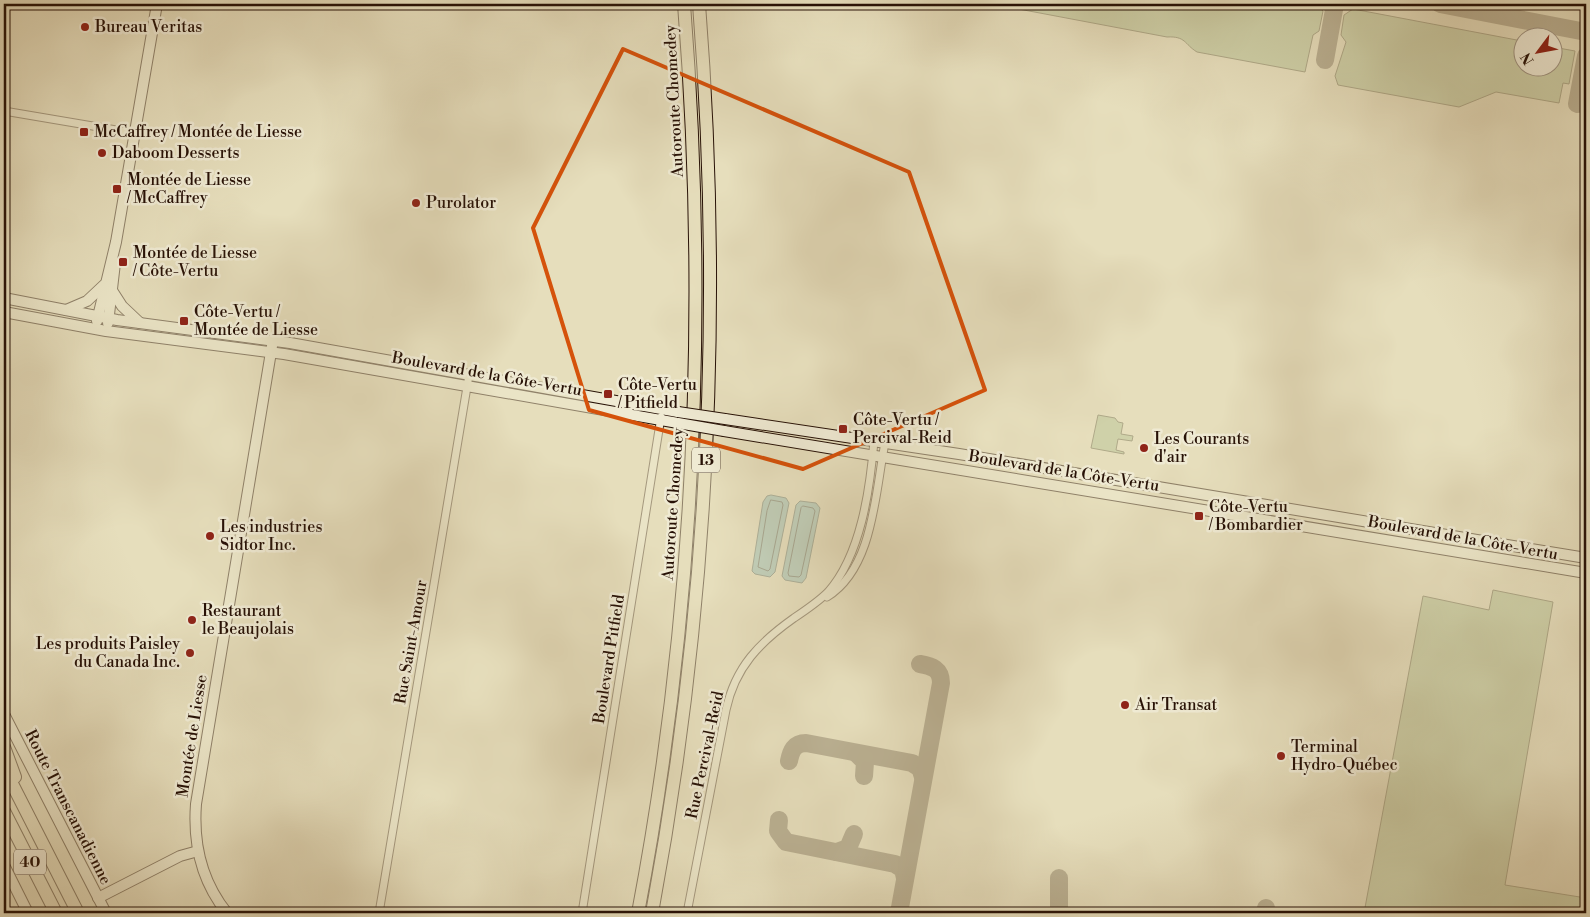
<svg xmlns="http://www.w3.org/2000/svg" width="1590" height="917" viewBox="0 0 1590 917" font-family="'Libre Bodoni',serif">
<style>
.green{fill:#b4c192;stroke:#6e694c}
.water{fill:#97bcb5;stroke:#6a786f}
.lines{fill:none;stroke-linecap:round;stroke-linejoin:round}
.shore{stroke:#5f665e;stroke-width:1}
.taxiway{stroke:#867861;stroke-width:18}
.street-casing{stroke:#574434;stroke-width:9}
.secondary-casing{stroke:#271106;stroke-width:12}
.highway-casing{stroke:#271106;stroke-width:14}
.street{stroke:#efead3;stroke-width:7}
.secondary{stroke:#efead3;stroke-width:10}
.highway{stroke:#e6debc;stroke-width:12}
.secondary-bridge-casing{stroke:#271106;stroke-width:12;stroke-linecap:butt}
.secondary-bridge{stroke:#efead3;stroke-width:10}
.marked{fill:none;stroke:#d5520b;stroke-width:4;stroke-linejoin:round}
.poi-dot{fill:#8f2418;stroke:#efead3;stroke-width:2}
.labels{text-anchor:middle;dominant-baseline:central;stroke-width:5;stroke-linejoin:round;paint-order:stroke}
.shield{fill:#efead3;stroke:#635244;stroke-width:1}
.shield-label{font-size:15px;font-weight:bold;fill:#271106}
.poi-label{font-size:16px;fill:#271106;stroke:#efead3;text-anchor:start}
.street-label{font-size:16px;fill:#271106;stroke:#efead3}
</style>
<rect width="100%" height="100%" fill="#e6debc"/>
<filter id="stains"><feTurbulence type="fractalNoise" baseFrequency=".004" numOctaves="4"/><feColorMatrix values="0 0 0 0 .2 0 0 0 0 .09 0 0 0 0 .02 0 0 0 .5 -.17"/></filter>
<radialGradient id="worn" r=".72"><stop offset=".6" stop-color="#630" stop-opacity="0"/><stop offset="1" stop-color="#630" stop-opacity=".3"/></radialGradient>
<!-- green -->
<g class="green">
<path d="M 992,4 L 1315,4 L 1323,11 L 1319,31 L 1313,35 L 1305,72 L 1197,52 C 1184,44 1186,36 1167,37 Z"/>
<polygon points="1554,4 1586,4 1586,10"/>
<polygon points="1353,9 1522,41 1522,68 1552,68 1553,47 1575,51 1569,84 1563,83 1559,103 1496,92 1459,107 1338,85 1335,76 1346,42 1341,35 1344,15"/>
<polygon points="1098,415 1115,418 1118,422 1123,423 1121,434 1133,436 1132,441 1118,439 1116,450 1124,452 1124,454 1091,448"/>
<polygon points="1493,590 1553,602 1505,885 1586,898 1586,913 1364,913 1423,596 1489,610"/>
</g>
<!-- water -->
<g class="water">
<polygon points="771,495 786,498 789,503 775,572 770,577 755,574 752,571 763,502 767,496"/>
<polygon points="800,501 816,503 820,508 806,578 802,583 785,580 782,576 796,505"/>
</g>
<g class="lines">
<!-- shore -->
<g class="shore">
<polygon points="771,500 782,502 783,505 770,569 768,571 758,567 767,511"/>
<polygon points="803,506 813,508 815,511 801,575 799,577 789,576 788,573 801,508"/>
</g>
<!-- taxiway -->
<g class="taxiway">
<polyline points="1440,4 1586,32"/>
<polyline points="1325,60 1335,4"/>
<polyline points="1577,104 1586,56"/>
<polyline points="856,753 865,762 864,776"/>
<path d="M 789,761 C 791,751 794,743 806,743 L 912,763 L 920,768 L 923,777"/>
<polyline points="779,820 778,831 786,842 895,864 903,869 905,878"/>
<polyline points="837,852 848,848 854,834"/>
<path d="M 899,913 L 941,683 C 941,669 932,666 920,664"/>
<polyline points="1059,913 1059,878"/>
<polyline points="1265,913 1266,908"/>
</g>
<!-- street casing -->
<g class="street-casing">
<g id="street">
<polyline points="4,111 134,133"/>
<path d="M 827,597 C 874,568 875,492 885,443"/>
<polyline points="379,913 469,375"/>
<polyline points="582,913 661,417"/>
<path d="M 687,913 L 726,710 C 735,667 760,642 794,618 C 806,610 818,602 828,592 C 861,555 870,489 874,441"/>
</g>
</g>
<!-- secondary casing -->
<g class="secondary-casing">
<g id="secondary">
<polyline points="113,292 122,306 140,323"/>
<polyline points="4,298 117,320 290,343 678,412"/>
<polyline points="66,310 87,301 104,285"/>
<polyline points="4,312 106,331 284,354 678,423"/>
<polyline points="97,321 116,242 157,4"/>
<polyline points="108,323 115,263"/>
<polyline points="725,419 959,454 1586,558"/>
<polyline points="724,431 1586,573"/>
<polyline points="4,714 106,913"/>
<polyline points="4,865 28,913"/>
<polyline points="98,898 180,856 198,851"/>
<path d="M 227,913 C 202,882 193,844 196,804 L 272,346"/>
</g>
</g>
<!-- highway casing -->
<g class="highway-casing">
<g id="highway">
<polyline points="4,747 15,777"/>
<polyline points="4,768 78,913"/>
<polyline points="4,811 56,913"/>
<path d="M 638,913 C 695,613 708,308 684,4"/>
<path d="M 652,913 C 708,613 723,309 699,4"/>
</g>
</g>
<!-- street -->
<use href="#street" class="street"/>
<!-- secondary -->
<use href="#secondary" class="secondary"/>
<!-- highway -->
<use href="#highway" class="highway"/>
<!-- secondary-bridge casing -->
<g class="secondary-bridge-casing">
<g id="secondary-bridge">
<polyline points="678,412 725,419"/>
<polyline points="678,423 724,431"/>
</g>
</g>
<!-- secondary-bridge -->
<use href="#secondary-bridge" class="secondary-bridge"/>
</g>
<!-- marked area -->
<path d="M0 0H1590V917H0ZM 623,49 L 909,172 L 985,390 L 803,469 L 589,410 L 533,228 Z" fill="#e6debc" fill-opacity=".55" fill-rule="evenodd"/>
<path class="marked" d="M 623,49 L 909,172 L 985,390 L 803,469 L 589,410 L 533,228 Z"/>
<!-- markers -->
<g class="poi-dot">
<circle cx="85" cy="27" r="5"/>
<rect x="79" y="127" width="10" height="10" rx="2.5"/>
<circle cx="102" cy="153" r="5"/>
<rect x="112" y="184" width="10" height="10" rx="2.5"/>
<circle cx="416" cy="203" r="5"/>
<rect x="118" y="257" width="10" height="10" rx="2.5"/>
<rect x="179" y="316" width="10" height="10" rx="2.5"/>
<rect x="603" y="389" width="10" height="10" rx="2.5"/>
<rect x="838" y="424" width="10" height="10" rx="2.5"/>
<circle cx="1144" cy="448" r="5"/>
<rect x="1194" y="511" width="10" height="10" rx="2.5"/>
<circle cx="210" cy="536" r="5"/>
<circle cx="192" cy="620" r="5"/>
<circle cx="190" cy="653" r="5"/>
<circle cx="1125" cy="705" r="5"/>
<circle cx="1281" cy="756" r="5"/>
</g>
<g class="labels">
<!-- shield labels -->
<g class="shield">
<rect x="692" y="447.5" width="28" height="25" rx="4"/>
<rect x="14" y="849.5" width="32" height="25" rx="4"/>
</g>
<g class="shield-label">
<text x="706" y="460">13</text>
<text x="30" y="862">40</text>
</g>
<!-- poi labels -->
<g class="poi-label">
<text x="95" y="27">Bureau Veritas</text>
<text x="94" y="132">McCaffrey / Montée de Liesse</text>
<text x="112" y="153">Daboom Desserts</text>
<text x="127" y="180">Montée de Liesse<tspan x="127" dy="18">/ McCaffrey</tspan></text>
<text x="426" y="203">Purolator</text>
<text x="133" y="253">Montée de Liesse<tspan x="133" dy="18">/ Côte-Vertu</tspan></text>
<text x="194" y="312">Côte-Vertu /<tspan x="194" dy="18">Montée de Liesse</tspan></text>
<text x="618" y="385">Côte-Vertu<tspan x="618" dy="18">/ Pitfield</tspan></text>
<text x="853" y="420">Côte-Vertu /<tspan x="853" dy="18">Percival-Reid</tspan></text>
<text x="1154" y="439">Les Courants<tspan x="1154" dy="18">d'air</tspan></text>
<text x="1209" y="507">Côte-Vertu<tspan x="1209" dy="18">/ Bombardier</tspan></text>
<text x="220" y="527">Les industries<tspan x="220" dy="18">Sidtor Inc.</tspan></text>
<text x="202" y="611">Restaurant<tspan x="202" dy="18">le Beaujolais</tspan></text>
<text x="180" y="644" text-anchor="end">Les produits Paisley<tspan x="180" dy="18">du Canada Inc.</tspan></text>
<text x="1135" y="705">Air Transat</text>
<text x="1291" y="747">Terminal<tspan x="1291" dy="18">Hydro-Québec</tspan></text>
</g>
<!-- street labels -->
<g class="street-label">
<text transform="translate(674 101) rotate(-93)">Autoroute Chomedey</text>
<text transform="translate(487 374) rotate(10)">Boulevard de la Côte-Vertu</text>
<text transform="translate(1064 471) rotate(9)">Boulevard de la Côte-Vertu</text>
<text transform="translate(673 504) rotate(-86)">Autoroute Chomedey</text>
<text transform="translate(1463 538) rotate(10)">Boulevard de la Côte-Vertu</text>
<text transform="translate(411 642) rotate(-80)">Rue Saint-Amour</text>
<text transform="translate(609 659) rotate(-81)">Boulevard Pitfield</text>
<text transform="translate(192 736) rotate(-81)">Montée de Liesse</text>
<text transform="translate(705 755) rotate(-78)">Rue Percival-Reid</text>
<text transform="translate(68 807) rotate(63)">Route Transcanadienne</text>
</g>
</g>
<!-- margin -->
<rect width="1590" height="917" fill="none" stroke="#e6debc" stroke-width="20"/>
<rect x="5" y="5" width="1580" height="907" fill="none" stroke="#271106" stroke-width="2.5"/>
<rect x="10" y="10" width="1570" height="897" fill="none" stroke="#271106"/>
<!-- north arrow -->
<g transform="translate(1538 52) rotate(238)"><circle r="24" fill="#efead3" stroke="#9f9381"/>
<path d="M0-4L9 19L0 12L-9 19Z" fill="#8f2418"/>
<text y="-8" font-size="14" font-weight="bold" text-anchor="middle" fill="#271106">N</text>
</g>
<rect width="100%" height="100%" filter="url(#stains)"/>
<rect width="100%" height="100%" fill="url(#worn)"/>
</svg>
